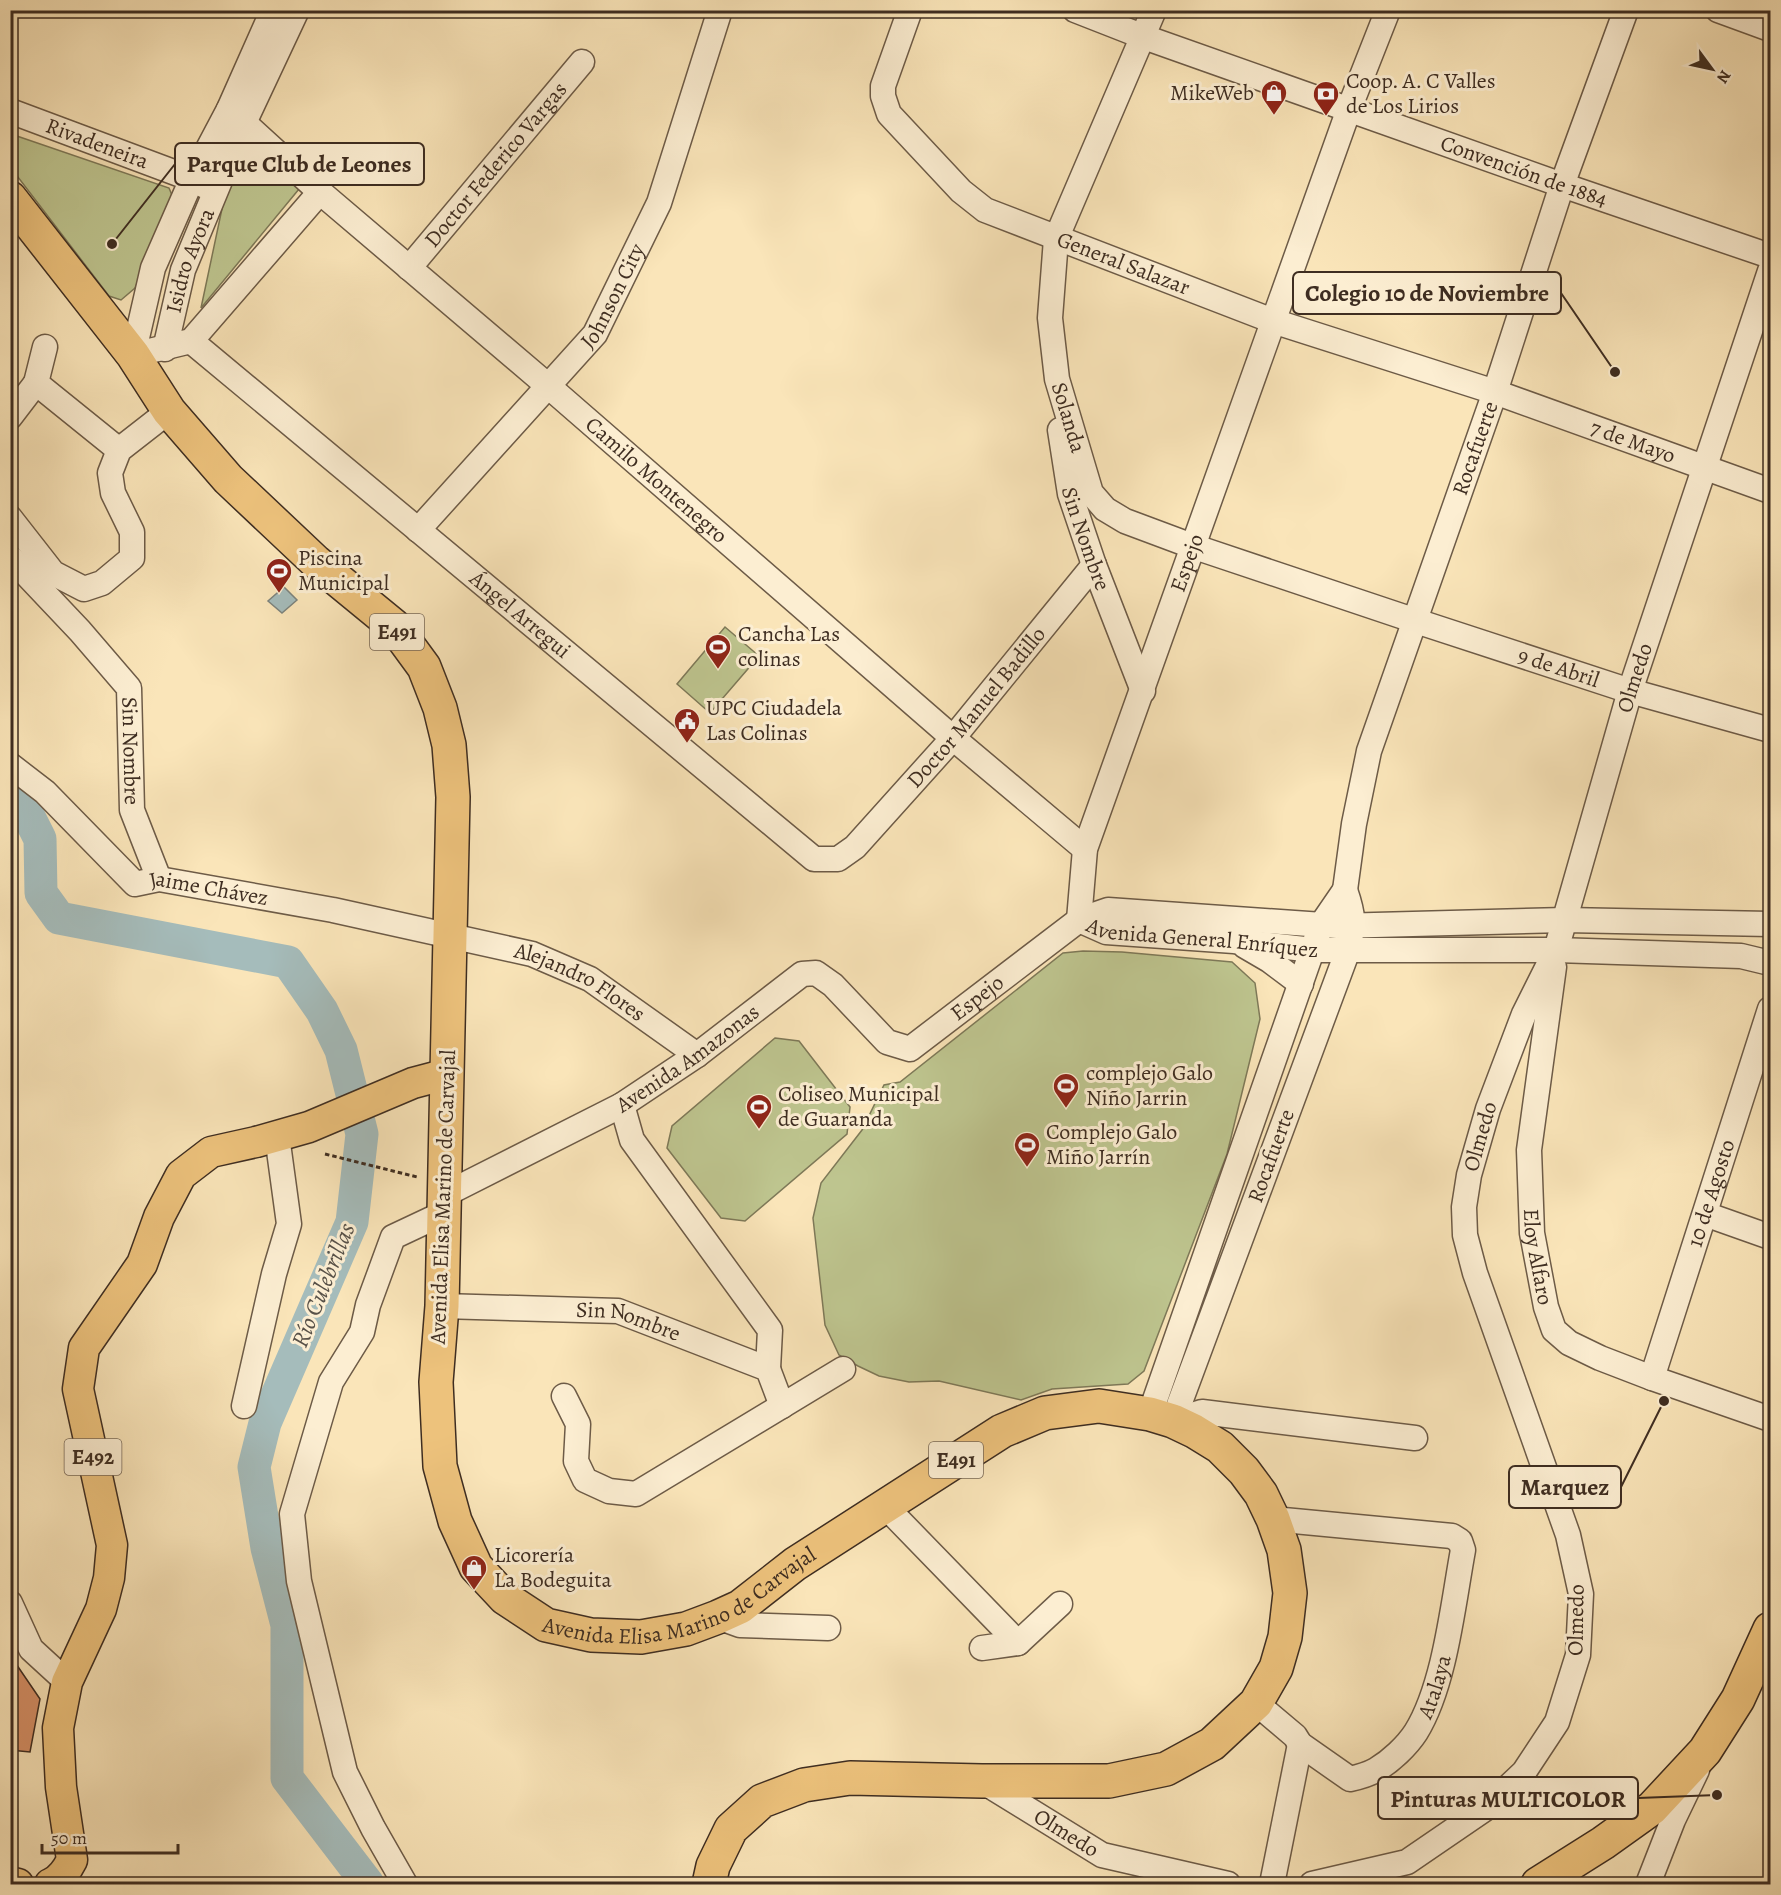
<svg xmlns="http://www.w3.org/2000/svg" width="1781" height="1895" viewBox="0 0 1781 1895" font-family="Alegreya,serif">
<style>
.green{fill:#bec58f;stroke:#7e7958;stroke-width:1.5}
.water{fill:#a5bcbb;stroke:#7c837d;stroke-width:1.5}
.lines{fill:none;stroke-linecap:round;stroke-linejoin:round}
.river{stroke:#a5bcbb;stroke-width:33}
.building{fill:#d69067;stroke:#3e2d21;stroke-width:1.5}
.minor-casing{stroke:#6d5b47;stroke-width:27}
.major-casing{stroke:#3e2d21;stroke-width:33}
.highway-casing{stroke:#3e2d21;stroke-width:36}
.path{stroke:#3e2d21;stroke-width:3;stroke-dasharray:4.5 3;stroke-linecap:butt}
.minor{stroke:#fceed2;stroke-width:24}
.major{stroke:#edc27c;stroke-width:30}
.highway{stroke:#edc27c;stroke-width:33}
.labels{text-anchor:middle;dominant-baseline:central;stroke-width:6;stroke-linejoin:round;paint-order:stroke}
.shield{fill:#fceed2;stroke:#776756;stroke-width:1.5}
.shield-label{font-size:21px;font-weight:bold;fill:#3e2d21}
.poi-label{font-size:22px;fill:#3e2d21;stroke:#fceed2;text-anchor:start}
.street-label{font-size:22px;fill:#3e2d21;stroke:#fceed2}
.water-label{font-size:24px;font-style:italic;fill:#585148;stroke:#fceed2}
.leader{fill:none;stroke:#3e2d21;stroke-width:2}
.callout-dot{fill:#3e2d21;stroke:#fceed2;stroke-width:2}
.callout{fill:#fceed2;stroke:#3e2d21;stroke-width:2}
.callout-label{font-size:24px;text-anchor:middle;font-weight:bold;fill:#3e2d21}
</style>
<rect width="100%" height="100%" fill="#fae5b9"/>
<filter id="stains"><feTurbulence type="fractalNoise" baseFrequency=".00333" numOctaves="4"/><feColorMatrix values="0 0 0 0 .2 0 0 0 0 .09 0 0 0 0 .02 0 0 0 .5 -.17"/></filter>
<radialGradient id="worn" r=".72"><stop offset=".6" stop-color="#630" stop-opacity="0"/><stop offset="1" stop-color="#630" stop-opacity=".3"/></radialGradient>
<!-- green -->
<g class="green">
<polygon points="11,134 169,188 174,200 135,288 121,300 109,296 11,168"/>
<polygon points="259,153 299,189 201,308 223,204 242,155"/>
<polygon points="725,627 759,656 710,713 677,684"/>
<polygon points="1083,951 1122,952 1232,962 1255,983 1260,1019 1227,1154 1144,1371 1128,1384 1052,1389 1021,1400 939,1381 909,1382 879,1376 858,1366 839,1355 825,1325 813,1218 821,1183 862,1130 884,1085 900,1082 1063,953"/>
<polygon points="775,1038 799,1041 850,1107 847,1134 745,1221 721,1218 667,1148 672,1126"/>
</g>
<!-- water -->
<polygon class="water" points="284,587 297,600 282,613 268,601"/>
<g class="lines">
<!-- river -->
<polyline class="river" points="10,800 25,809 40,839 41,893 59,918 288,962 322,1011 341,1050 362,1134 352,1222 265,1423 254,1467 267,1548 287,1625 287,1778 368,1884"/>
</g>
<!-- building -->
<polygon class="building" points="10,1655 40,1699 30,1752 10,1750"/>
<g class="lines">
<!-- minor casing -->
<g class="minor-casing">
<g id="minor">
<polyline points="273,10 229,109 192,179 153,268 133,355 191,341 320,192"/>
<path id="s1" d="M 910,10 L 883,86 L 883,96 L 889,114 L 961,191 L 985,210 L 1273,321 L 1495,392 L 1770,491"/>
<path id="s2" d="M 1075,10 L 1144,37 L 1562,185 L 1770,256"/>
<path id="s3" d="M 1154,10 L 1056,239 L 1050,318 L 1057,379 L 1091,493 L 1105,509 L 1125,521 L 1192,546 L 1416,621 L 1630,691 L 1770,730"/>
<polyline points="1718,10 1770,29"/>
<path id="s4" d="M 229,109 L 320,192 L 547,385 L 953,738 L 1085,849"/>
<path id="s5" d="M 10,111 L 192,179 L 205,186"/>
<path id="s6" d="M 409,268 L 582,62"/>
<path id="s7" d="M 191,341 L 814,859 L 838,859 L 855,847 L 953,738 L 1094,565"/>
<polyline points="45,347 36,383 119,450"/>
<path id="s8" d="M 165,349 L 183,270 L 244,123 L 297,10"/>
<polyline points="10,417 36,383"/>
<path id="s9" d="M 1060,430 L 1070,494 L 1094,565 L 1143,691"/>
<polyline points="10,518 53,573 84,589 102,583 132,558 132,532 113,493 110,473 119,450 169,411"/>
<path id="s10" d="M 418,530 L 595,334 L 659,203 L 720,10"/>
<path id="s11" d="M 10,557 L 80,631 L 129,688 L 132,810 L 159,879"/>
<path id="s12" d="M 10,765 L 45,792 L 135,884 L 159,879 L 333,910 L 532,954 L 590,979 L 697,1055"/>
<path id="s13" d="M 1345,890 L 1354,824 L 1369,751 L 1495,392 L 1562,185 L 1626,10"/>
<path id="s14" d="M 1079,920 L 1085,849 L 1349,109 L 1388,10"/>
<path id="s15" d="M 1079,920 L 1106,932 L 1234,941 L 1313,950 L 1556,950 L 1741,956 L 1770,963"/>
<polyline points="1245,946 1269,960 1301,984"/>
<path id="s16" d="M 1554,967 L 1529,1150 L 1532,1233 L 1546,1307 L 1554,1330 L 1569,1343 L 1600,1358 L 1652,1378 L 1770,1419"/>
<polyline points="622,1105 632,1140 770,1330 768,1369"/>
<path id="s17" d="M 444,1195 L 622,1105 L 697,1055 L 802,974 L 816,973 L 833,985 L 887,1042 L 910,1049 L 1079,920 L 1108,910 L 1337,926 L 1565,920 L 1770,924"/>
<polyline points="1705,1214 1770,1237"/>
<path id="s18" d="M 442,1306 L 618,1311 L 768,1369 L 782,1406"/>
<path id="s19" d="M 1652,1378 L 1770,1009"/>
<polyline points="564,1396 578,1424 576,1461 585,1480 609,1491 636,1494 843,1369"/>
<polyline points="244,1406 274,1274 289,1224 277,1136"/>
<path d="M 1150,1414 L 1321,925 L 1345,890 C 1354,916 1354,923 1348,950 L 1173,1421"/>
<polyline points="1173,1421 1202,1412 1415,1438"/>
<polyline points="885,1506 1018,1643"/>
<polyline points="10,1603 31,1649 67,1682"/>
<polyline points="718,1617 740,1625 828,1628"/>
<polyline points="982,1648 1018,1643 1060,1604"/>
<path id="s20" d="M 1256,1703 L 1295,1736 L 1300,1744 L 1350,1779 C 1359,1777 1369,1774 1376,1770 C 1391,1761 1407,1746 1416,1732 C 1445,1685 1453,1604 1463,1550 L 1460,1541 L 1452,1536 L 1273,1519"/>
<path id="s21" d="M 982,1781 L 1102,1855 L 1228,1884"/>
<polyline points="405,1884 373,1828 345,1772 299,1581 292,1514 331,1382 362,1332 368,1305 393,1237 444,1213"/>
<polyline points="1272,1884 1300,1744"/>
<path id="s22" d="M 1312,1884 L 1407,1862 L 1486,1808 L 1524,1772 L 1557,1722 L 1578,1655 L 1581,1594 L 1568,1535 L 1475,1273 L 1465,1235 L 1464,1207 L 1469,1175 L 1488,1109 L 1524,1014 L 1556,950 L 1630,691 L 1770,271"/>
<polyline points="1648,1884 1673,1820 1697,1770"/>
</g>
</g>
<!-- major casing -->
<g class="major-casing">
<g id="major">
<polyline points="10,1882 18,1884"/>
<path d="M 50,1884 C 60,1880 67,1870 72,1860 L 61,1787 L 58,1728 L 67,1682 L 101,1609 L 109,1578 L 112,1545 L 78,1389 L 84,1348 L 142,1264 L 159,1217 L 181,1175 L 211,1152 L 256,1142 L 309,1127 L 413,1083 L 447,1074"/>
</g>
</g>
<!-- highway casing -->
<g class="highway-casing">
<g id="highway">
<path id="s23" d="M 10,198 L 133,355 L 169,411 L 228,479 L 316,562 L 394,626 L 424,667 L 440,708 L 449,745 L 453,797 L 444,1213 L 442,1306 L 436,1382 L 440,1466 L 455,1521 L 476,1567 L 505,1598 L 546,1625 L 591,1635 L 641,1637 L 686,1629 L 718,1617 L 740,1607 L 795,1564 L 1002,1431 L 1045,1413 L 1099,1406 L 1150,1414 L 1173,1421 L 1194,1431 L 1220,1447 L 1244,1471 L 1261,1494 L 1273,1519 L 1284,1550 L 1290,1593 L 1285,1637 L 1276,1668 L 1256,1703 L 1212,1744 L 1166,1769 L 1109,1781 L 982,1781 L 850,1778 L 804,1785 L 762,1801 L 731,1829 L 713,1866 L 709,1884"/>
<polyline points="1538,1884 1603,1843 1652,1808 1705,1751 1738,1699 1770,1629"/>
</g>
</g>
<!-- path -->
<polyline class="path" points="325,1154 417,1177"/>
<!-- minor -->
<use href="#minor" class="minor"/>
<!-- major -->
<use href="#major" class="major"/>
<!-- highway -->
<use href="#highway" class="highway"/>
</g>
<!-- icons -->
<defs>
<g id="shop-pin" transform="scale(1.35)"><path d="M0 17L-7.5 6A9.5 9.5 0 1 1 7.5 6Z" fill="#8f2418" stroke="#fceed2"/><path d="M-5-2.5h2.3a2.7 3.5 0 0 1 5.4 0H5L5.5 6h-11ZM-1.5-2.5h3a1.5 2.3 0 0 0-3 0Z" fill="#fff"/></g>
<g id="bank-pin" transform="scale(1.35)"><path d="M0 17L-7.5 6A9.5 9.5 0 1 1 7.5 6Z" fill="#8f2418" stroke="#fceed2"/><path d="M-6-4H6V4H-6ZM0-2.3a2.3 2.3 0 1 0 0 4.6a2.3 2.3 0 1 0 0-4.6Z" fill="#fff"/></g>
<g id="stadium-pin" transform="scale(1.35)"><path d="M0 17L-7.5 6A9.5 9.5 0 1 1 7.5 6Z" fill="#8f2418" stroke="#fceed2"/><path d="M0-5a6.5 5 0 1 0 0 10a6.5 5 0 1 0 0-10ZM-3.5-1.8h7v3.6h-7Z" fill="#fff"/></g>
<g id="civic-pin" transform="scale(1.35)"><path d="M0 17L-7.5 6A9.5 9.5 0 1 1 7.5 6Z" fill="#8f2418" stroke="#fceed2"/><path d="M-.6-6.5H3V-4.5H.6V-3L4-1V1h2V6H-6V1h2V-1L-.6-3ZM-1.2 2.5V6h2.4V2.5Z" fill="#fff"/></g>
</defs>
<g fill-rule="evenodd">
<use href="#shop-pin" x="1274" y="93"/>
<use href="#bank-pin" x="1326" y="94"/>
<use href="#stadium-pin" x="279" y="571"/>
<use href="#stadium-pin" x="718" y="647"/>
<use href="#civic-pin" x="687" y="721"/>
<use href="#stadium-pin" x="1066" y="1086"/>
<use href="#stadium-pin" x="759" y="1107"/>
<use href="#stadium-pin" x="1027" y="1145"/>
<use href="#shop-pin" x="474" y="1568"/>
</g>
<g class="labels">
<!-- shield labels -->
<g class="shield">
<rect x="370" y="614" width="54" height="36" rx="4.5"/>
<rect x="64.5" y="1439" width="57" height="36" rx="4.5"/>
<rect x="929" y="1442" width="54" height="36" rx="4.5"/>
</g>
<g class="shield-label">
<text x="397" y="632">E491</text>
<text x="93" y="1457">E492</text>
<text x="956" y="1460">E491</text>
</g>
<!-- poi labels -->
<g class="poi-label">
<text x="1346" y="81">Coop. A. C Valles<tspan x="1346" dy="25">de Los Lirios</tspan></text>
<text x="1254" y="93" text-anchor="end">MikeWeb</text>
<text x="298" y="558">Piscina<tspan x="298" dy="25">Municipal</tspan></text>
<text x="738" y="634">Cancha Las<tspan x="738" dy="25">colinas</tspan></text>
<text x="706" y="708">UPC Ciudadela<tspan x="706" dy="25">Las Colinas</tspan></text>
<text x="1086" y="1073">complejo Galo<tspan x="1086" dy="25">Niño Jarrin</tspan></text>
<text x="778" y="1094">Coliseo Municipal<tspan x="778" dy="25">de Guaranda</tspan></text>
<text x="1046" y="1132">Complejo Galo<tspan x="1046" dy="25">Miño Jarrín</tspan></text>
<text x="494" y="1555">Licorería<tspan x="494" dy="25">La Bodeguita</tspan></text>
</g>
<!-- street labels -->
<g class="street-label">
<text stroke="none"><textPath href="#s5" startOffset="93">Rivadeneira</textPath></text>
<text stroke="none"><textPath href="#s6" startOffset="135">Doctor Federico Vargas</textPath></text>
<text stroke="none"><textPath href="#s2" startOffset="477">Convención de 1884</textPath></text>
<text stroke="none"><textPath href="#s8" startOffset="92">Isidro Ayora</textPath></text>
<text stroke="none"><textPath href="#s1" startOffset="394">General Salazar</textPath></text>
<text stroke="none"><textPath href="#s10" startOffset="306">Johnson City</textPath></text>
<text stroke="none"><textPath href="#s3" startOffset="430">Solanda</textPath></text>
<text stroke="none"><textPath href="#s1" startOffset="934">7 de Mayo</textPath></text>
<text stroke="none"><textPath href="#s13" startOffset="462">Rocafuerte</textPath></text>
<text stroke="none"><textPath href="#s4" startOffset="566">Camilo Montenegro</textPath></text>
<text stroke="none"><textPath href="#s9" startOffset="112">Sin Nombre</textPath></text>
<text stroke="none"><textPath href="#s14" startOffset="375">Espejo</textPath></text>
<text stroke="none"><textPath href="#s7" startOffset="428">Ángel Arregui</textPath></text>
<text stroke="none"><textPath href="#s3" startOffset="1011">9 de Abril</textPath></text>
<text stroke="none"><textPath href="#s22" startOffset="1400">Olmedo</textPath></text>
<text stroke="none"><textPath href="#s7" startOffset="1040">Doctor Manuel Badillo</textPath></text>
<text stroke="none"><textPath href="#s11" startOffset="240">Sin Nombre</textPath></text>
<text stroke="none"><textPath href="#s12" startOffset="248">Jaime Chávez</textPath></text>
<text stroke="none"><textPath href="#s15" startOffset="126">Avenida General Enríquez</textPath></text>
<text stroke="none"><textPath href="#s12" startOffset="633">Alejandro Flores</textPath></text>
<text stroke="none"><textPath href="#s17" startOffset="644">Espejo</textPath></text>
<text stroke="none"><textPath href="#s17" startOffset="280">Avenida Amazonas</textPath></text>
<text stroke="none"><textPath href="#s22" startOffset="915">Olmedo</textPath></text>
<text transform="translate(1271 1156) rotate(-70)">Rocafuerte</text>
<text stroke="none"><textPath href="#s19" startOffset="194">10 de Agosto</textPath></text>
<text transform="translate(443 1197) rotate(-88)">Avenida Elisa Marino de Carvajal</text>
<text stroke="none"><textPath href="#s16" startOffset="292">Eloy Alfaro</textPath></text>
<text stroke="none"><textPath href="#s18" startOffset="188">Sin Nombre</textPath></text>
<text stroke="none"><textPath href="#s23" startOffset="1776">Avenida Elisa Marino de Carvajal</textPath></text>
<text transform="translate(1576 1620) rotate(-89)">Olmedo</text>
<text stroke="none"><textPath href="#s20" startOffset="254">Atalaya</textPath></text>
<text stroke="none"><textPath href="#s21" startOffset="99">Olmedo</textPath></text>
</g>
<!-- water labels -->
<g class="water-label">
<text transform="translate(323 1285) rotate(-68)">Río Culebrillas</text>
</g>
</g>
<!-- callouts -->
<path class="leader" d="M112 244L175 164M1615 372L1561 293M1664 1401L1621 1487M1717 1795L1638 1798"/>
<g class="callout-dot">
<circle cx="112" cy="244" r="6"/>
<circle cx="1615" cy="372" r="6"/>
<circle cx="1664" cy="1401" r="6"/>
<circle cx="1717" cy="1795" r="6"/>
</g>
<g class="callout">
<rect x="175" y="143" width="249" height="42" rx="6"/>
<rect x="1293" y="272" width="268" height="42" rx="6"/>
<rect x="1509" y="1466" width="112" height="42" rx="6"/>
<rect x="1378" y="1777" width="260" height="42" rx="6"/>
</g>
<g class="callout-label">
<text x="299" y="172">Parque Club de Leones</text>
<text x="1427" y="301">Colegio 10 de Noviembre</text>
<text x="1565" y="1495">Marquez</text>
<text x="1508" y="1807">Pinturas MULTICOLOR</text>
</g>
<!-- margin -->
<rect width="1781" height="1895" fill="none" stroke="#fae5b9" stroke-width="36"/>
<rect x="12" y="12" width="1757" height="1871" fill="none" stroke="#3e2d21" stroke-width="3"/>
<rect x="18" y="18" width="1745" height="1859" fill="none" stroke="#3e2d21" stroke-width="1.5"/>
<!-- north arrow -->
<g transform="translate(1712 69) rotate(123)" stroke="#fceed2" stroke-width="4.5" paint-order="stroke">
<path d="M0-4.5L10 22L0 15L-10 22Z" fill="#3e2d21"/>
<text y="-9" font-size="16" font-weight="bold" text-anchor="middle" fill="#3e2d21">N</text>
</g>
<!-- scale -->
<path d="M42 1844v9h136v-9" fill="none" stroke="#3e2d21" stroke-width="3"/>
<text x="51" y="1844" font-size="18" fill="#3e2d21" stroke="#fceed2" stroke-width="4.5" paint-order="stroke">50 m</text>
<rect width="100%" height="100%" filter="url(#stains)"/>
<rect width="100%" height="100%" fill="url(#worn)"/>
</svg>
